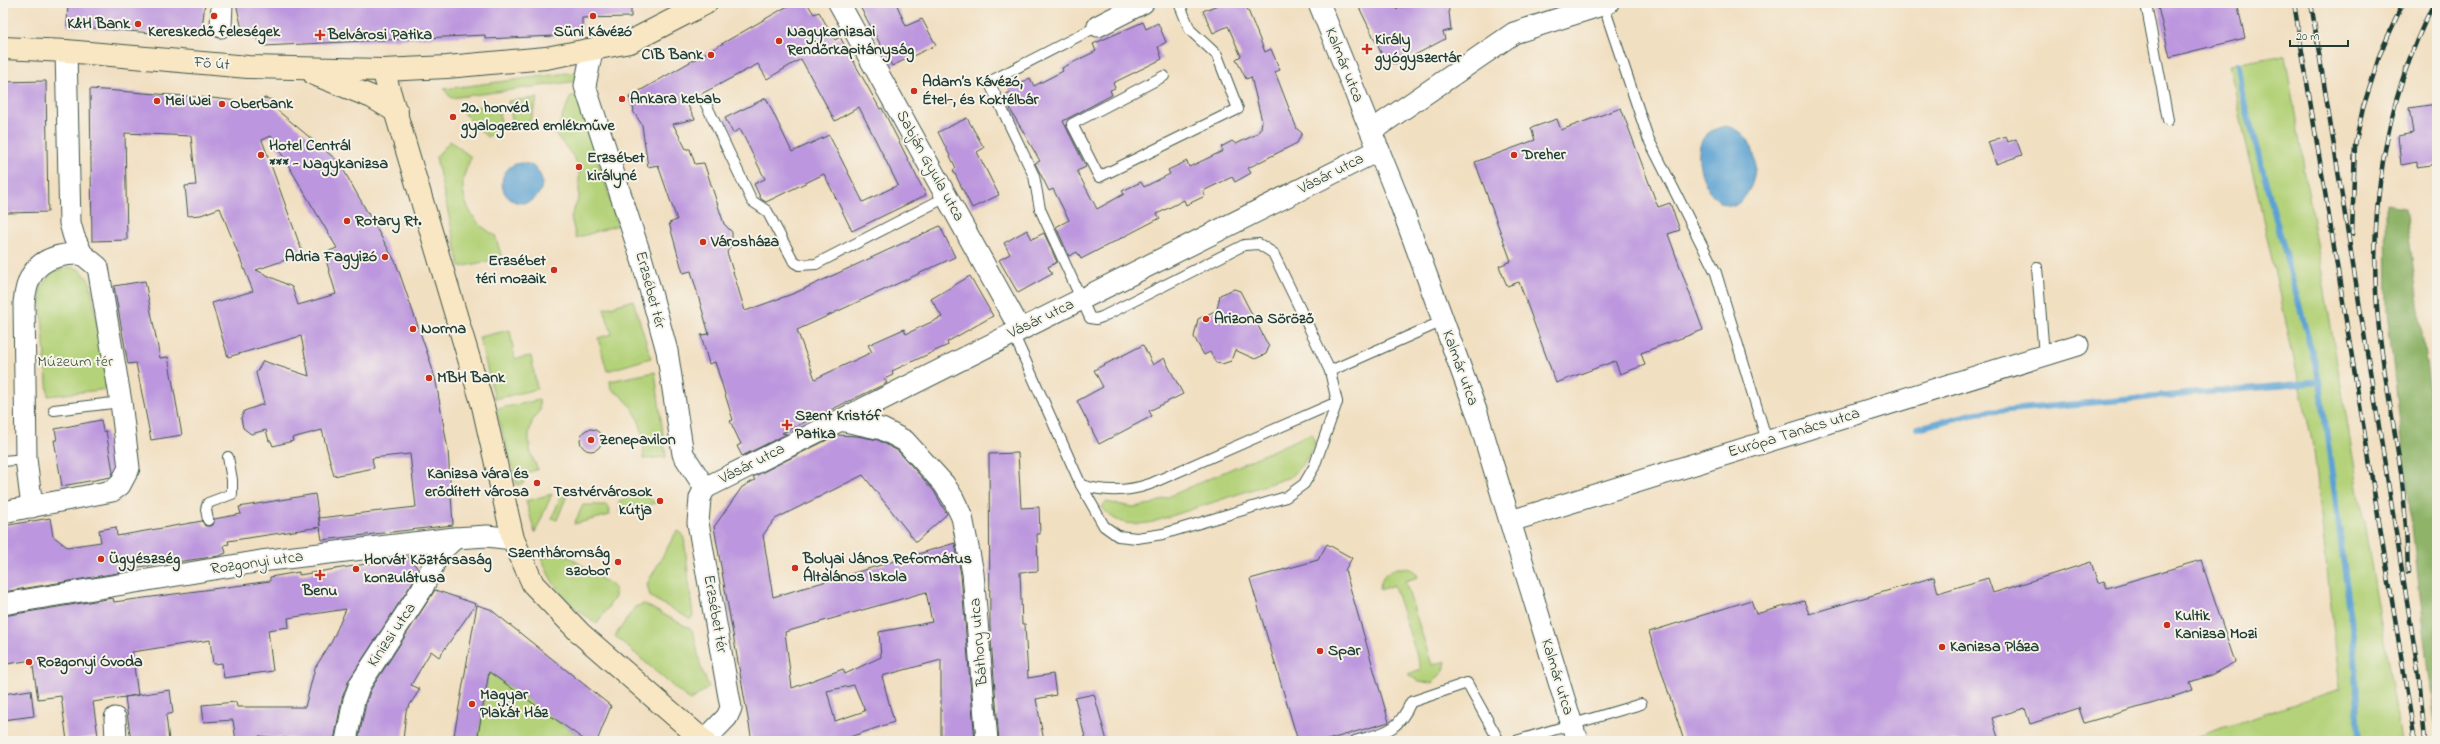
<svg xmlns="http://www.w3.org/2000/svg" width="2440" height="744" viewBox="0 0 2440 744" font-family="'Indie Flower',sans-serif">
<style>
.green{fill:#b4d279;stroke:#6a8856}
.forest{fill:#8fb469;stroke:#57784e}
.water{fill:#5ca2d2;stroke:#3e7083}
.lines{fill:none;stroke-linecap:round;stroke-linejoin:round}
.stream{stroke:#5ca2d2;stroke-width:6}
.building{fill:#bc96de;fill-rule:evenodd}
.lane-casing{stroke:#3e5549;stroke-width:12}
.street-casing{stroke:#3e5549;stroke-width:23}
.secondary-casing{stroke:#3e5549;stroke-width:24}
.lane{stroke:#fff;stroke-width:10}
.street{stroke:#fff;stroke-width:21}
.secondary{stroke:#f9e7c3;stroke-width:22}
.rail-casing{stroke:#1f3d34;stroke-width:4.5}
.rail{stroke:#f7f3e8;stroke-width:3;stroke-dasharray:9;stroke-linecap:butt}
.poi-dot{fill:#c8321e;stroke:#f7f3e8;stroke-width:1.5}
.labels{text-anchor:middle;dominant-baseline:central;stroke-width:4;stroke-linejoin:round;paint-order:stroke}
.poi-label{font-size:16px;font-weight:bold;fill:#1f3d34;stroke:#f7f3e8;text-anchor:start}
.street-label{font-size:16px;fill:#1f3d34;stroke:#f7f3e8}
.park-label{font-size:16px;fill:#3d5b42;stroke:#f7f3e8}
</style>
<rect width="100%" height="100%" fill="#f7f3e8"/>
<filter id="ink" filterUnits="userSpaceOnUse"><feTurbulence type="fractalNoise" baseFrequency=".025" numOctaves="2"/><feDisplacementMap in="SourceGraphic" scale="8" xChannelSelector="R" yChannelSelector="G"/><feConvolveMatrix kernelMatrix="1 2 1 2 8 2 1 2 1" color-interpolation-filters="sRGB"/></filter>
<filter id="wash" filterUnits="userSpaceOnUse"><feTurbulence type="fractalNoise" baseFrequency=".012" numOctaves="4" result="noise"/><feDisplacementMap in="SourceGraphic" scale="16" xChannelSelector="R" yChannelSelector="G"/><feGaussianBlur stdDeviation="0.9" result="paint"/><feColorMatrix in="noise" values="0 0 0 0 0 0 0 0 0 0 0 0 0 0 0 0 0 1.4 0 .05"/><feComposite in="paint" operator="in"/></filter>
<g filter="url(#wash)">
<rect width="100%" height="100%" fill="#f1dfc1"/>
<!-- green -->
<g class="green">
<polygon points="2285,55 2401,741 2183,741 2340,689 2314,450 2229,65"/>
<polygon points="575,72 578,81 451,98 444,89"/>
<polygon points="579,95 618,225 576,238 571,217 579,197 579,168 573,156 555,134 571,96"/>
<polygon points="538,98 529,123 513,123 508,101"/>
<polygon points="497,104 502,128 487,137 459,109"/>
<path d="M 450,141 L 471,157 C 468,165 464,173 463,181 C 461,204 476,226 495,235 L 502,258 L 460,267 L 436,157 Z"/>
<path d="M 69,267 C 79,267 84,273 90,282 L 108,389 L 48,396 L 40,289 L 52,272 Z"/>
<polygon points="633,300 651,358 607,371 598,338 612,334 604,309"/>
<polygon points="510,330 515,359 531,356 537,389 495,399 479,337"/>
<path d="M 655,372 L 666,457 L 643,459 C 646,430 637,404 611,389 L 610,381 Z"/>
<path d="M 539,400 L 540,410 C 524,428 527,450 538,469 L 522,475 L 524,483 L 517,485 L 496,409 Z"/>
<path d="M 1312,433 L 1315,444 L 1303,464 L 1290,477 L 1153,522 C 1133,526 1115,525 1102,507 L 1106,502 L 1133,507 L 1152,504 Z"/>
<polygon points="563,491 568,493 557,520 552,518"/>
<polygon points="640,491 656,503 621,512 619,502"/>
<polygon points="552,494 535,533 526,501"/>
<polygon points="583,505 607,505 610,515 574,524"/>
<polygon points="679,531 684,538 693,617 690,619 654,599 650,596 647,584 675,534"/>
<path d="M 557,553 L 565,554 L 615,588 L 615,597 L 597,624 C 572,607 551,588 542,558 Z"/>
<path d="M 1398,568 C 1408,568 1414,568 1418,577 L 1405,581 L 1432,665 L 1446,661 L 1444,671 L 1432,683 L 1419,682 L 1408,674 L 1421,669 L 1394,585 L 1380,590 C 1380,577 1386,571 1398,568 Z"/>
<polygon points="644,604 691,629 694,634 701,668 709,687 690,701 615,636 635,607"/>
<polygon points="489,672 586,741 477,741"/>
</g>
<!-- forest -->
<polygon class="forest" points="2386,204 2405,207 2437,444 2437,741 2387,312"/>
<!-- water -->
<g class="water">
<path d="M 1725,126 C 1763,131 1764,189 1734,206 C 1708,207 1689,158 1704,137 C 1709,131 1717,128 1725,126 Z"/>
<circle cx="522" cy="183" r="20"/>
</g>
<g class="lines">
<!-- stream -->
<g class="stream">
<polyline points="2238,64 2241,90 2320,382 2355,650 2359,741"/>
<polyline points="1918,428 1976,413 2320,382"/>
</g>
</g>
<g id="blocks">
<!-- building -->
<g class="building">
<polygon points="68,3 205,3 201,37 67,26"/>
<polygon points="236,3 631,3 631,17 582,18 582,29 555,29 555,36 485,39 485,35 264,46 241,25"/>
<polygon points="793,3 807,3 814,14 819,12 835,40 840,37 880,109 882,108 926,195 852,231 824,174 766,202 761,199 754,184 765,179 740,129 733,133 725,118 766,98 792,152 829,135 863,202 898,185 859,107 835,121 801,59 767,79 758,64 686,102 695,119 673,124 686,149 690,149 695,164 704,163 724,224 732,232 732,244 727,252 745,311 795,293 940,226 955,257 797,330 815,379 872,352 868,345 904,329 906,334 942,317 931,299 970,276 993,316 947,342 948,345 892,371 893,375 884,379 887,383 782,433 787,434 742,456 737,446 741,444 730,421 733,420 715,362 709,364 701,335 709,334 691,271 683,273 669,223 677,220 658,165 648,167 642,125 633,111 634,110 629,97"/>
<polygon points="858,3 896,3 906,26 922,19 936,45 892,66"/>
<polygon points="1222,3 1245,3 1265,52 1271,49 1280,70 1275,72 1297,129 1302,133 1297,143 1248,168 1251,173 1235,182 1232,177 1203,191 1205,196 1186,205 1184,200 1157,214 1160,218 1081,259 1077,252 1069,256 1056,227 1069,220 1053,189 1049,191 1035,163 1040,161 1010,109 1012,108 1005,95 1010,92 1009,89 1030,78 1034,86 1063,71 1062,68 1096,51 1093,44 1143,22 1146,29 1158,23 1166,42 1158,47 1162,59 1113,83 1115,88 1110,90 1112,95 1063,121 1086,167 1077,171 1097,209 1124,194 1122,191 1141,182 1144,187 1170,174 1168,170 1187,161 1189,167 1223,151 1221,147 1232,141 1236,144 1257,134 1261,128 1262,121 1251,77 1246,79 1236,59 1241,56 1228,26 1213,33 1203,11"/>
<polygon points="1357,3 1393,3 1397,10 1406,3 1448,3 1451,30 1443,32 1445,39 1398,64 1386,63"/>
<polygon points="2157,3 2237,3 2245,38 2170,57"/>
<polygon points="46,81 48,212 6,213 3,82"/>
<path d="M 90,89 L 212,98 L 254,103 L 265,98 L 272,100 L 277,110 L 339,162 L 396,263 L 430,361 L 436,382 L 448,450 L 453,525 L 322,540 L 320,527 L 228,541 L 229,544 L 224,545 L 226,553 L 219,556 L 124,569 L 124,572 L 3,592 L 3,526 L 50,518 L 53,536 L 67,547 L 101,542 L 99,530 L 116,527 L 117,536 L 202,521 L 205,526 L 210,526 L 214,523 L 214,519 L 241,514 L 239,507 L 315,494 L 320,526 L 319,518 L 416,507 L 410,454 L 372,458 L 374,468 L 334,476 L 322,430 L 292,438 L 293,441 L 273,446 L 271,441 L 269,441 L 266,430 L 251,434 L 243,428 L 241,418 L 244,411 L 264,404 L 256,373 L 263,361 L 309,376 L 301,336 L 228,357 L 212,303 L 253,291 L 220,208 L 201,215 L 188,216 L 185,186 L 196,185 L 191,136 L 125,133 L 127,240 L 92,241 ZM 271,136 L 337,248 L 324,253 L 336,294 L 298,305 L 292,287 L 256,270 L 303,254 L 262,140 Z"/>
<polygon points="2437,104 2437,164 2417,167 2417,162 2401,165 2398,136 2413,133 2409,108"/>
<polygon points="1621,108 1658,207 1670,203 1680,230 1668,234 1703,330 1641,353 1645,365 1620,374 1615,361 1556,383 1519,282 1507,286 1499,266 1511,261 1475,162 1535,140 1531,128 1557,119 1561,130"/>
<polygon points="967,118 984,148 977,152 999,195 972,208 953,170 956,168 938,132"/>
<polygon points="2006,136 2008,142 2016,139 2022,155 1996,164 1988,142"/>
<polygon points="1027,230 1032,239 1044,233 1057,262 1048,267 1052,274 1018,293 999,260 1010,254 1004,243"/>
<polygon points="145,281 160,358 168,357 182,435 151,440 136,363 128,364 114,286"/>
<polygon points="1234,289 1240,291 1269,347 1266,354 1255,359 1235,350 1231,361 1222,364 1216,363 1210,352 1204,355 1194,337 1198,319 1217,310 1220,295"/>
<polygon points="1143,345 1153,365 1164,358 1183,394 1149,411 1152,416 1099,444 1077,401 1103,387 1094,370"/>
<polygon points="101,420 103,431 106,431 113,472 111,477 62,486 54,440 57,440 55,429"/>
<circle cx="591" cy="440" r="11"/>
<path d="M 837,435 L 857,436 L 878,440 L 898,451 L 934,491 L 947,514 L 916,542 L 863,475 L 775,519 L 763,535 L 773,597 L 955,543 L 961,575 L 975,741 L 941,741 L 941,660 L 882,676 L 894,722 L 838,741 L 752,741 L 714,527 L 742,487 L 755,480 L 753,477 ZM 926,592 L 932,622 L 879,632 L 881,657 L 845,674 L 843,669 L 792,688 L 785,632 ZM 854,685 L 865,711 L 835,721 L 827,691 Z"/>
<polygon points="1018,453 1021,508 1039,507 1040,534 1037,534 1038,571 1020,572 1022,624 1025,624 1028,678 1053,674 1056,695 1036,699 1044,741 999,741 990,627 989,454"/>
<polygon points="1327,544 1352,558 1345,570 1389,722 1324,741 1298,741 1250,579 1318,560"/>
<polygon points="409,557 418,569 412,583 349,680 342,698 334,741 296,741 297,739 259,736 259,741 236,741 233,720 204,722 202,705 236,702 237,707 305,707 315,668 332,641 346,609 288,618 289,627 268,630 273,671 224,678 222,663 213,664 210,640 132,652 138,695 93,702 98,736 67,741 61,696 38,699 32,660 7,664 3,641 3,616 113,598 114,602 242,585 270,581 270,577 299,572 299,575"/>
<polygon points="2201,560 2235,662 2211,675 2190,682 2193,690 2154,703 2084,723 2079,708 2030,724 2025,708 1992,718 1999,741 1684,741 1649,632 1751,600 1756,614 1804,601 1809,614 1934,577 1938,593 1988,578 1993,593 2091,562 2098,583 2104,581 2107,588"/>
<polygon points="435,590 476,604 439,657 431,651 411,685 420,689 406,711 403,741 358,741 366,703 371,689"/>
<polygon points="477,605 490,609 611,706 597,741 586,741 489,672 477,741 453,741"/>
<polygon points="31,690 34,716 3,720 3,694"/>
<polygon points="170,690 173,713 166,715 169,741 131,741 125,697"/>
<polygon points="1094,694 1107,741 1086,741 1075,698"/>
</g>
</g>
</g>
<g filter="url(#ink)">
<use href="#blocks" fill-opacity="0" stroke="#3e5549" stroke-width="1"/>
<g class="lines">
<!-- lane casing -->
<g class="lane-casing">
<g id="lane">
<polyline points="1603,4 1648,138 1716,273 1767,441"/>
<polyline points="2147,9 2168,120"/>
<polyline points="1164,76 1072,124 1099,177 1238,109 1217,55 1190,30 1179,3"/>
<polyline points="705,102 752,201 767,211 794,262 799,265 816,264 948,196"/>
<polyline points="2037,267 2044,356"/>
<path d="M 1013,333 L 1081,485 C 1104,492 1127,492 1150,484 L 1337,402 L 1330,371 L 1273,253 L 1259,244 L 1244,245 L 1102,317 L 1096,319 L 1090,318 L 1040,209 L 1034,176 L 989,82 L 1098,26"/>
<polyline points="1330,371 1443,321"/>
<polyline points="54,410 121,402"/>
<polyline points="3,461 26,459"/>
<polyline points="1081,485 1104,526 1118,536 1137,538 1163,534 1286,497 1304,484 1314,467 1337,402"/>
<polyline points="208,520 206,509 208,503 232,494 232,480 228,457"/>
<path d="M 1355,741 C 1385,732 1397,733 1411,702 L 1467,683 L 1499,741"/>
<polyline points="1516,741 1641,704"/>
</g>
</g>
<!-- street casing -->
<g class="street-casing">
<g id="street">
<polyline points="839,3 1020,329"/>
<polyline points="1319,3 1400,203 1477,413 1577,741"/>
<polyline points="1098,26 1143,3"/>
<polyline points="221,27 222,3"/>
<polyline points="592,51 585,86 642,260 667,351 683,454 705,488"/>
<polyline points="1371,131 1514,33 1608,3"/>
<polyline points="840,420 882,429 905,441 944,484 953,498 962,517 973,573 987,741"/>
<polyline points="705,488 1379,150"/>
<path d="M 32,507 L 26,459 L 24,303 C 27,266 47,253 82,254"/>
<polyline points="3,512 112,491 120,485 129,468 121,402 98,267 82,254 74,237 70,223 66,51"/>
<polyline points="1511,521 2078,345"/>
<polyline points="3,604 261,561 455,538 487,536 513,539"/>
<polyline points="115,718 116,741"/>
<polyline points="346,741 354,700 360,684 422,589 439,553 455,538"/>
<polyline points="704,741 727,717 731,708 698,523 700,498 705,488"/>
</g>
</g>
<!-- secondary casing -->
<g class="secondary-casing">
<g id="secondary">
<polyline points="3,48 66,51 248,67 383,70 447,67 546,58 630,42 706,3"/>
<polyline points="383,70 483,406 513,539 533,584 581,634 704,741"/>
<polyline points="314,74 372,97 397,112"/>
</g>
</g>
<!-- lane -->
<use href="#lane" class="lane"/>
<!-- street -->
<use href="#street" class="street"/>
<!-- secondary -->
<use href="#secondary" class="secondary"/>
<!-- rail casing -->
<g class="rail-casing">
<g id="rail">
<polyline points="2294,3 2415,741"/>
<polyline points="2311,3 2419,676 2425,741"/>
<polyline points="2352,234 2355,145 2363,108 2380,54 2403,3"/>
<path d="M 2408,572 C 2407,538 2405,505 2401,472 C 2394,424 2384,377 2379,329 C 2367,218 2383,103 2434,3"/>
</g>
</g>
<!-- rail -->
<use href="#rail" class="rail"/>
</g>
</g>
<!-- markers -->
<g class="poi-dot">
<circle cx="214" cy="16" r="4"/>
<circle cx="593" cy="16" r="4"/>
<circle cx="138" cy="24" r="4"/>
<path d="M318 29h4v4h4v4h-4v4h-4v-4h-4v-4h4z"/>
<circle cx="779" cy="41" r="4"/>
<path d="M1365 43h4v4h4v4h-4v4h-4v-4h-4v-4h4z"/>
<circle cx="711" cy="55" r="4"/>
<circle cx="914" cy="91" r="4"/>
<circle cx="622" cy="99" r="4"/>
<circle cx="157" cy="101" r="4"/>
<circle cx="222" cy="104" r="4"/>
<circle cx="453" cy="117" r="4"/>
<circle cx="261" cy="155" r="4"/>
<circle cx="1514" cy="155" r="4"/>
<circle cx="579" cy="167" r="4"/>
<circle cx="347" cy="221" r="4"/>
<circle cx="703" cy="242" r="4"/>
<circle cx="385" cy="257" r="4"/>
<circle cx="554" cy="270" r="4"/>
<circle cx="1206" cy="319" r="4"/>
<circle cx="413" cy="329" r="4"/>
<circle cx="429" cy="378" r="4"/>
<path d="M785 419h4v4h4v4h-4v4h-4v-4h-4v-4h4z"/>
<circle cx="591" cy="440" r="4"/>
<circle cx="537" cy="483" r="4"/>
<circle cx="660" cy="501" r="4"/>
<circle cx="101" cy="559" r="4"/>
<circle cx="618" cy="562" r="4"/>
<circle cx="795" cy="568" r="4"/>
<circle cx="356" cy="569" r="4"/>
<path d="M318 569h4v4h4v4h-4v4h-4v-4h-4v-4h4z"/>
<circle cx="2167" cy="625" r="4"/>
<circle cx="1942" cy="647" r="4"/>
<circle cx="1320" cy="651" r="4"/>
<circle cx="29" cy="662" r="4"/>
<circle cx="472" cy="704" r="4"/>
</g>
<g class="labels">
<!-- poi labels -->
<g class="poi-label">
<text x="130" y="24" text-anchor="end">K&amp;H Bank</text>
<text x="214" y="32" text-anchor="middle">Kereskedő feleségek</text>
<text x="593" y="32" text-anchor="middle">Süni Kávézó</text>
<text x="787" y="32">Nagykanizsai<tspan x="787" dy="18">Rendőrkapitányság</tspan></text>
<text x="328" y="35">Belvárosi Patika</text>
<text x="1375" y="40">Király<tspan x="1375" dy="18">gyógyszertár</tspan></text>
<text x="703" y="55" text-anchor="end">CIB Bank</text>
<text x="922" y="82">Adam’s Kávézó,<tspan x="922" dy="18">Étel-, és Koktélbár</tspan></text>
<text x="630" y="99">Ankara kebab</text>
<text x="165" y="101">Mei Wei</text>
<text x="230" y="104">Oberbank</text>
<text x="461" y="108">20. honvéd<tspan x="461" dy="18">gyalogezred emlékműve</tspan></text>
<text x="269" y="146">Hotel Centrál<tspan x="269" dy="18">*** - Nagykanizsa</tspan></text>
<text x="1522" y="155">Dreher</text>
<text x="587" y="158">Erzsébet<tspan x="587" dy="18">királyné</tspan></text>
<text x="355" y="221">Rotary Rt.</text>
<text x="711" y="242">Városháza</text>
<text x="377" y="257" text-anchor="end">Adria Fagyizó</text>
<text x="546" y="261" text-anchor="end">Erzsébet<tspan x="546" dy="18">téri mozaik</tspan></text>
<text x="1214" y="319">Arizona Söröző</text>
<text x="421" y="329">Norma</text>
<text x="437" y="378">MBH Bank</text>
<text x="795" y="416">Szent Kristóf<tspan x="795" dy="18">Patika</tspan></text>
<text x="599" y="440">Zenepavilon</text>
<text x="529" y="474" text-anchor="end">Kanizsa vára és<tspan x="529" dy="18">erődített városa</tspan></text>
<text x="652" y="492" text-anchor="end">Testvérvárosok<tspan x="652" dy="18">kútja</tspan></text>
<text x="610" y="553" text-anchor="end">Szentháromság<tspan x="610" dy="18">szobor</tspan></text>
<text x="109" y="559">Ügyészség</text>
<text x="803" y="559">Bolyai János Református<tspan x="803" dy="18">Általános Iskola</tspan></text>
<text x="364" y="560">Horvát Köztársaság<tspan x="364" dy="18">konzulátusa</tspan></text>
<text x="320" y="591" text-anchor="middle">Benu</text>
<text x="2175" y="616">Kultik<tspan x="2175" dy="18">Kanizsa Mozi</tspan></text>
<text x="1950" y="647">Kanizsa Pláza</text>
<text x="1328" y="651">Spar</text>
<text x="37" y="662">Rozgonyi Óvoda</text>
<text x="480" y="695">Magyar<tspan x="480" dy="18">Plakát Ház</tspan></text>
</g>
<!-- street labels -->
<g class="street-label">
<text transform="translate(212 64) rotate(5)">Fő út</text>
<text transform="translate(1344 65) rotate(68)">Kalmár utca</text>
<text transform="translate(930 166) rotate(61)">Sabján Gyula utca</text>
<text transform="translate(1331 174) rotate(-27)">Vásár utca</text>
<text transform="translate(650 290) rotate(75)">Erzsébet tér</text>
<text transform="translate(1041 319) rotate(-26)">Vásár utca</text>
<text transform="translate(1460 368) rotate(70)">Kalmár utca</text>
<text transform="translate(1794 433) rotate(-17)">Európa Tanács utca</text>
<text transform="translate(752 464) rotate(-27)">Vásár utca</text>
<text transform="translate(257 563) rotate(-8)">Rozgonyi utca</text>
<text transform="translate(715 614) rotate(80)">Erzsébet tér</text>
<text transform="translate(392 635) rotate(-56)">Kinizsi utca</text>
<text transform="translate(979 642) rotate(-95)">Báthory utca</text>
<text transform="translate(1557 677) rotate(73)">Kalmár utca</text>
</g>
<!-- park labels -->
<g class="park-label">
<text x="75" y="362">Múzeum tér</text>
</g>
</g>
<!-- margin -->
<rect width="2440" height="744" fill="none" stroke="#f7f3e8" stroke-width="16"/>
<!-- scale -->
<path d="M2290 40v6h58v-6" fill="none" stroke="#1f3d34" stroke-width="2"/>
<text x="2296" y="40" font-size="12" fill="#1f3d34" stroke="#f7f3e8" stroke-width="3" paint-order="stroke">20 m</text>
</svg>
